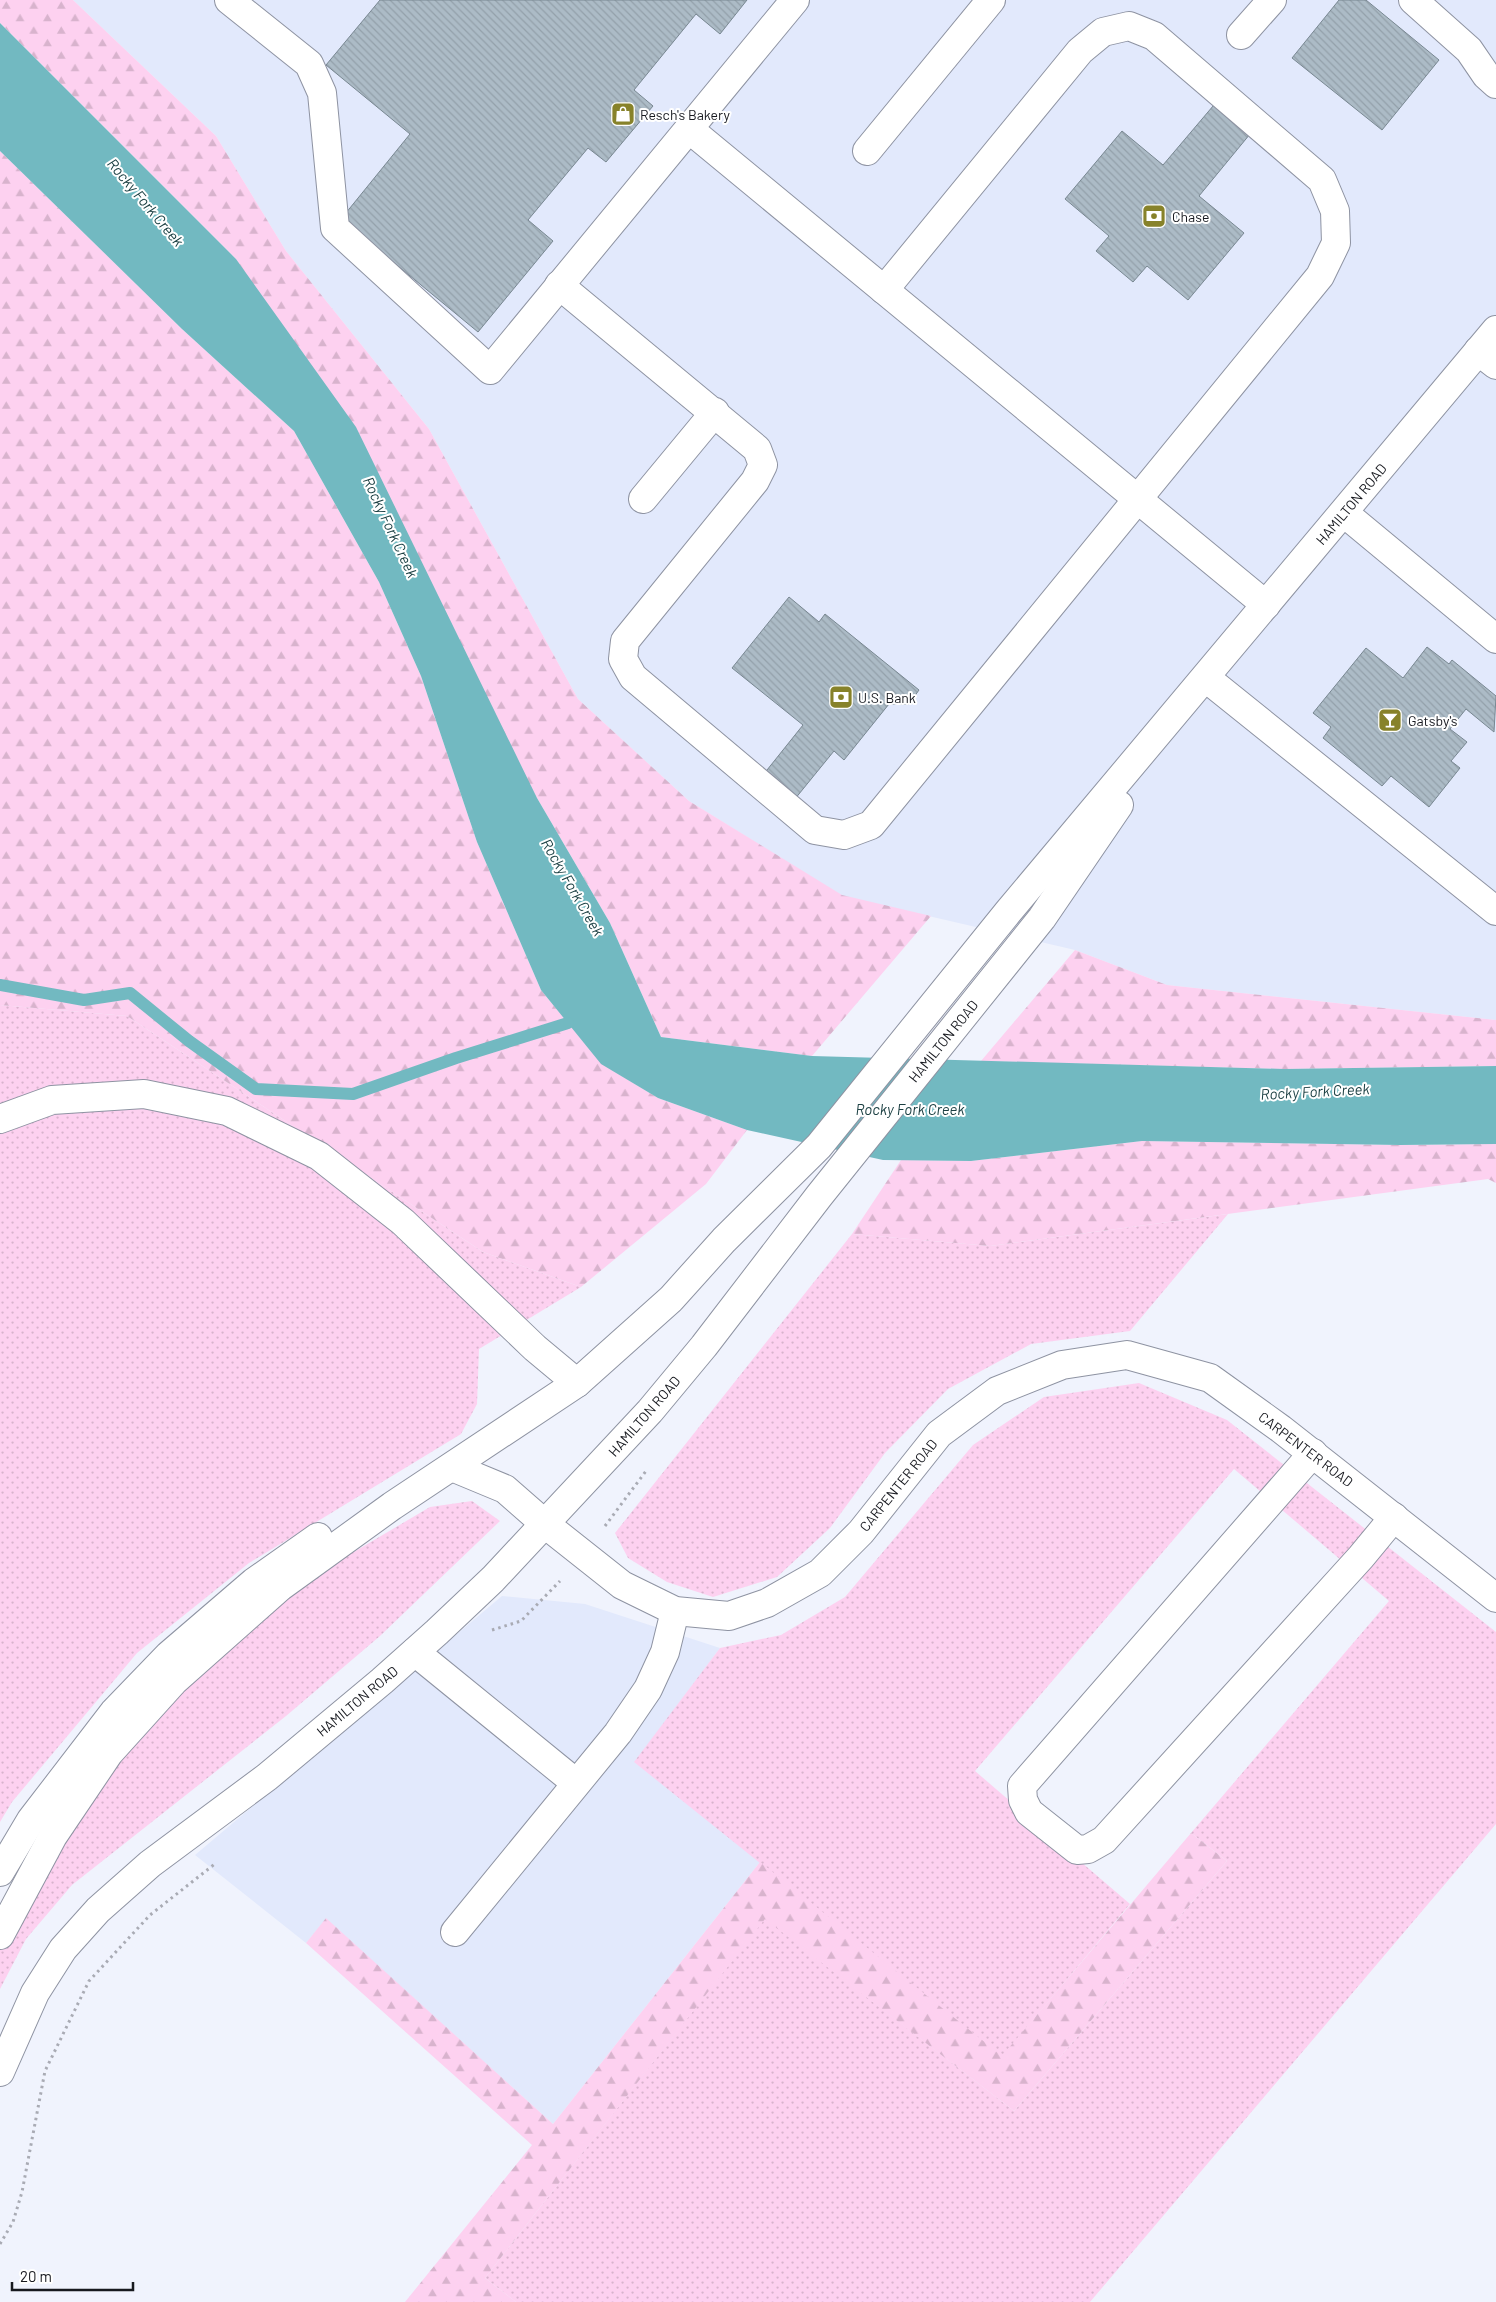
<svg xmlns="http://www.w3.org/2000/svg" width="1496" height="2302" viewBox="0 0 1496 2302" font-family="Barlow,sans-serif">
<style>
.built{fill:#e2e9fc}
.green{fill:url(#green-dots)}
.forest{fill:url(#forest-firs)}
.water{fill:#72b9c1}
.lines{fill:none;stroke-linecap:round;stroke-linejoin:round}
.stream{stroke:#72b9c1;stroke-width:12}
.building{fill:url(#building-back-hatch);stroke:#788791}
.minor-casing{stroke:#8e93a2;stroke-width:30}
.major-casing{stroke:#8e93a2;stroke-width:30}
.path{stroke:#a9abb4;stroke-width:3;stroke-dasharray:2.5 4;stroke-linecap:butt}
.minor{stroke:#fff;stroke-width:28}
.major{stroke:#fff;stroke-width:28}
.labels{text-anchor:middle;dominant-baseline:central;stroke-width:4;stroke-linejoin:round;paint-order:stroke}
.poi-label{font-size:14px;fill:#17191f;stroke:#fff;text-anchor:start}
.street-label{font-size:14px;fill:#17191f;stroke:#fff}
.water-label{font-size:15px;font-style:italic;fill:#1c4043;stroke:#fff}
</style>
<defs>
<pattern id="green-dots" width="8" height="8" patternUnits="userSpaceOnUse" patternTransform="scale(1.25)"><rect width="8" height="8" fill="#fdd1f0"/><path d="M2 2h.1M6 6h.1" fill="none" stroke="#d8b3cd" stroke-width="1.8" stroke-linecap="round"/></pattern>
<pattern id="forest-firs" width="22" height="20" patternUnits="userSpaceOnUse" patternTransform="scale(1.25)"><rect width="22" height="20" fill="#fdd1f0"/><path d="M5 1l3.5 6h-7zM16 11l3.5 6h-7z" fill="#d8b3cd"/></pattern>
<pattern id="building-back-hatch" width="6" height="6" patternUnits="userSpaceOnUse" patternTransform="scale(1.25)"><rect width="6" height="6" fill="#acbbc6"/><path d="M-1 5l2 2M0 0l6 6M5-1l2 2" fill="none" stroke="#93a0aa"/></pattern>
</defs>
<rect width="100%" height="100%" fill="#f0f3fd"/>
<!-- built -->
<g class="built">
<polygon points="73,0 1496,0 1496,1020 1167,985 1075,950 842,896 689,801 578,699 429,429 286,251 216,136"/>
<polygon points="502,1596 585,1604 720,1648 635,1762 760,1862 553,2124 326,1919 306,1943 195,1855"/>
</g>
<!-- green -->
<g class="green">
<polygon points="0,1005 127,1016 483,1252 581,1287 479,1349 477,1404 461,1434 249,1563 137,1653 12,1802 0,1822"/>
<polygon points="1228,1214 1130,1331 1031,1344 948,1389 885,1453 830,1528 777,1577 713,1597 667,1582 628,1558 615,1533 852,1234 990,1246"/>
<polygon points="1139,1383 1227,1420 1496,1632 1496,1824 1090,2302 516,2302 485,2278 765,1918 1014,2111 1227,1861 1191,1833 1389,1601 1234,1469 975,1771 1130,1904 1002,2057 634,1762 720,1648 781,1635 845,1597 973,1445 1044,1397"/>
<polygon points="472,1501 500,1521 380,1636 286,1716 72,1885 26,1939 0,1989 0,1945 136,1729 298,1585 430,1507"/>
</g>
<!-- forest -->
<g class="forest">
<polygon points="0,0 73,0 216,136 286,251 429,429 578,699 689,801 842,895 931,916 812,1056 661,1037 610,923 537,798 236,259 0,23"/>
<polygon points="0,151 182,329 294,431 379,582 421,676 477,842 541,990 602,1064 658,1098 747,1130 706,1184 581,1287 483,1252 127,1016 0,1005"/>
<polygon points="1075,950 1167,985 1496,1020 1496,1066 1284,1069 981,1061"/>
<polygon points="1142,1141 1400,1145 1496,1144 1496,1183 1488,1179 990,1246 852,1234 901,1160 971,1161"/>
<polygon points="1191,1833 1227,1861 1014,2111 765,1919 485,2278 516,2302 405,2302 532,2145 306,1943 326,1918 553,2124 760,1862 1002,2056"/>
</g>
<!-- water -->
<polygon class="water" points="0,23 236,259 356,427 537,798 610,923 661,1037 812,1056 1284,1069 1496,1066 1496,1144 1400,1145 1142,1141 971,1161 883,1160 747,1130 658,1098 601,1064 541,990 477,842 421,676 379,582 294,431 182,329 0,151"/>
<g class="lines">
<!-- stream -->
<polyline class="stream" points="0,985 84,1000 130,993 189,1041 256,1089 353,1094 456,1058 568,1023"/>
</g>
<!-- building -->
<g class="building">
<polygon points="380,0 747,0 720,34 696,14 634,90 653,106 606,162 588,148 528,220 553,241 478,332 341,219 410,134 326,65"/>
<polygon points="1339,0 1366,0 1439,60 1382,130 1292,58"/>
<polygon points="1219,99 1255,128 1199,196 1244,233 1188,300 1147,266 1133,282 1096,251 1109,236 1065,199 1122,131 1163,165"/>
<polygon points="789,597 819,622 825,614 919,690 909,704 889,704 844,760 834,751 790,805 759,780 803,725 732,668"/>
<polygon points="1427,647 1449,664 1452,660 1496,696 1494,732 1466,709 1450,729 1467,742 1451,761 1460,768 1429,807 1391,776 1382,786 1323,738 1331,727 1313,713 1366,648 1403,678"/>
</g>
<g class="lines">
<!-- minor casing -->
<g class="minor-casing">
<g id="minor">
<polyline points="229,0 309,64 322,93 335,228 490,370 795,0"/>
<polyline points="1413,0 1469,50 1486,75 1496,84"/>
<polyline points="1241,35 1272,0"/>
<polyline points="689,129 1266,605"/>
<polyline points="867,151 991,0"/>
<polyline points="559,285 757,449 763,465 755,481 625,641 623,659 633,677 815,830 844,835 871,825 1320,276 1336,243 1335,211 1322,180 1154,36 1129,26 1103,32 1080,51 884,290"/>
<polyline points="1478,351 1496,365"/>
<polyline points="643,499 715,412"/>
<polyline points="1344,513 1496,639"/>
<polyline points="1206,678 1496,911"/>
<polyline points="0,1119 52,1100 144,1094 227,1111 319,1156 403,1222 535,1348 577,1383"/>
<polyline points="1313,1453 1022,1786 1023,1800 1029,1812 1077,1850 1088,1849 1104,1840 1361,1557 1394,1517"/>
<polyline points="452,1467 505,1489 545,1524 622,1585 675,1611 729,1616 767,1603 820,1573 861,1532 939,1434 997,1391 1062,1365 1127,1355 1210,1378 1281,1429 1496,1598"/>
<polyline points="415,1652 576,1783"/>
<polyline points="455,1932 618,1733 648,1689 665,1652 675,1611"/>
</g>
</g>
<!-- major casing -->
<g class="major-casing">
<g id="major">
<polyline points="0,1872 31,1820 114,1712 169,1655 254,1582 318,1537"/>
<polyline points="0,1935 53,1836 109,1753 174,1681 280,1587 392,1506 577,1383 671,1299 724,1240 819,1146 1008,912 1496,330"/>
<polyline points="0,2072 35,1993 63,1949 98,1910 150,1864 267,1777 382,1681 437,1632 493,1579 650,1411 704,1346 819,1196 1042,918 1119,805"/>
</g>
</g>
<!-- path -->
<g class="path">
<polyline points="605,1526 646,1471"/>
<polyline points="492,1630 521,1621 560,1581"/>
<polyline points="0,2244 13,2222 22,2192 45,2071 89,1981 150,1915 216,1863"/>
</g>
<!-- minor -->
<use href="#minor" class="minor"/>
<!-- major -->
<use href="#major" class="major"/>
</g>
<!-- icons -->
<defs>
<g id="shop-square" transform="scale(1.25)"><rect x="-9" y="-9" width="18" height="18" rx="4" fill="#87822a" stroke="#fff"/><path d="M-5-2.5h2.3a2.7 3.5 0 0 1 5.4 0H5L5.5 6h-11ZM-1.5-2.5h3a1.5 2.3 0 0 0-3 0Z" fill="#fff"/></g>
<g id="bank-square" transform="scale(1.25)"><rect x="-9" y="-9" width="18" height="18" rx="4" fill="#87822a" stroke="#fff"/><path d="M-6-4H6V4H-6ZM0-2.3a2.3 2.3 0 1 0 0 4.6a2.3 2.3 0 1 0 0-4.6Z" fill="#fff"/></g>
<g id="bar-square" transform="scale(1.25)"><rect x="-9" y="-9" width="18" height="18" rx="4" fill="#87822a" stroke="#fff"/><path d="M-6-5H6L.8 .8V4.5H3.5V6h-7V4.5H-.8V.8Z" fill="#fff"/></g>
</defs>
<g fill-rule="evenodd">
<use href="#shop-square" x="623" y="114"/>
<use href="#bank-square" x="1154" y="216"/>
<use href="#bank-square" x="841" y="697"/>
<use href="#bar-square" x="1390" y="720"/>
</g>
<g class="labels">
<!-- poi labels -->
<g class="poi-label">
<text x="640" y="114">Resch's Bakery</text>
<text x="1172" y="216">Chase</text>
<text x="858" y="697">U.S. Bank</text>
<text x="1408" y="720">Gatsby's</text>
</g>
<!-- street labels -->
<g class="street-label">
<text transform="translate(1351 504) rotate(-50)">HAMILTON ROAD</text>
<text transform="translate(943 1041) rotate(-51)">HAMILTON ROAD</text>
<text transform="translate(644 1416) rotate(-49)">HAMILTON ROAD</text>
<text transform="translate(1306 1449) rotate(37)">CARPENTER ROAD</text>
<text transform="translate(898 1485) rotate(-51)">CARPENTER ROAD</text>
<text transform="translate(357 1701) rotate(-40)">HAMILTON ROAD</text>
</g>
<!-- water labels -->
<g class="water-label">
<text transform="translate(146 202) rotate(50)">Rocky Fork Creek</text>
<text transform="translate(391 527) rotate(65)">Rocky Fork Creek</text>
<text transform="translate(573 887) rotate(60)">Rocky Fork Creek</text>
<text transform="translate(1315 1091) rotate(-3)">Rocky Fork Creek</text>
<text x="910" y="1109">Rocky Fork Creek</text>
</g>
</g>
<!-- scale -->
<path d="M12 2282v8h121v-8" fill="none" stroke="#17191f" stroke-width="2.5"/>
<text x="20" y="2282" font-size="15" fill="#17191f" stroke="#ffffff" stroke-width="4" paint-order="stroke">20 m</text>
</svg>
